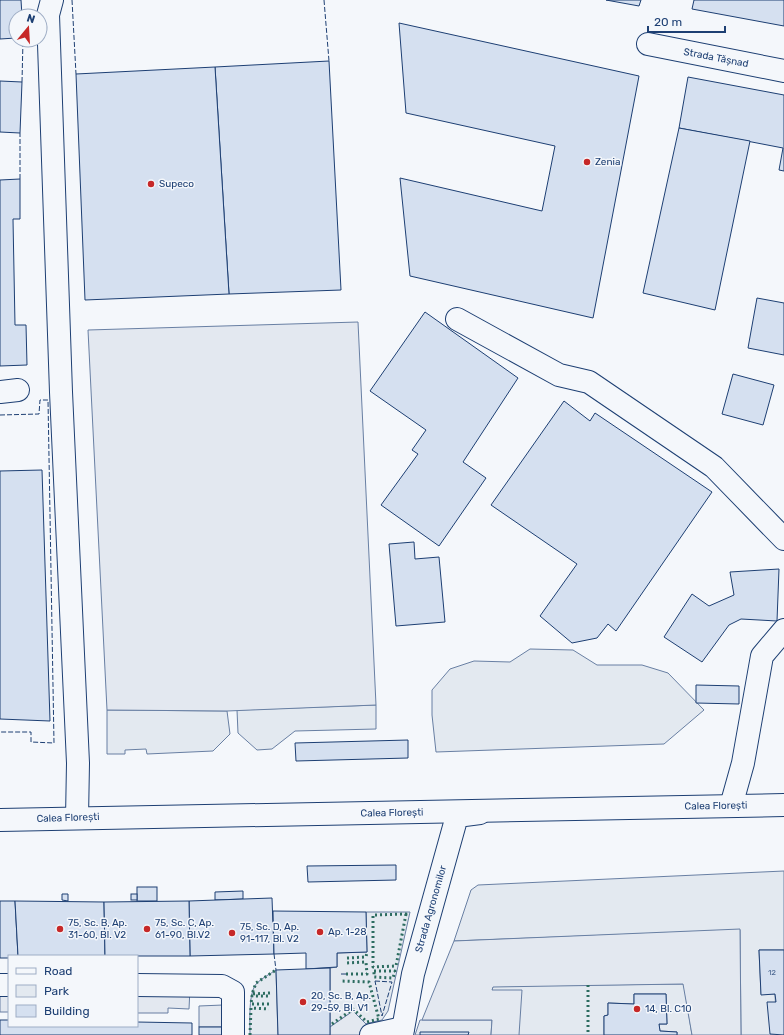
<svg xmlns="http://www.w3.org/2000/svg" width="784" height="1035" viewBox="0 0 784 1035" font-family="Rubik,sans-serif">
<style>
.green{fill:#e3e9f0;stroke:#687fa3}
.parking{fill:#e3e8f0;stroke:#687fa3}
.building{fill:#d5e0f0;stroke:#1d3f73}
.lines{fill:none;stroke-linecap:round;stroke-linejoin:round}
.minor-casing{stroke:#1d3f73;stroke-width:24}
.major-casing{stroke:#1d3f73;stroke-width:24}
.minor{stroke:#f4f7fb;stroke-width:22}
.major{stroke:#f4f7fb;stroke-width:22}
.hedge{stroke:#2c6c60;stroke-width:3;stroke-dasharray:2 3;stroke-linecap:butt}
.fence{stroke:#1d3f73;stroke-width:1;stroke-dasharray:5 2;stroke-linecap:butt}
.poi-dot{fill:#c62828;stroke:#f4f7fb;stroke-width:1.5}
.labels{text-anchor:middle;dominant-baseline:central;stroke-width:3;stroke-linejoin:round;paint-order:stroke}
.number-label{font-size:8px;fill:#4b6792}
.street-label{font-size:10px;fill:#1d3f73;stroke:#f4f7fb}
.poi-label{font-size:10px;fill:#1d3f73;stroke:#f4f7fb;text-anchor:start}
</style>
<rect width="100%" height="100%" fill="#f4f7fb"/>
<!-- green -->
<g class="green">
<polygon points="530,649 573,650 597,665 642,665 668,673 704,710 664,744 436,752 432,715 432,690 450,669 474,661 510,662"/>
<polygon points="376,705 376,729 295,731 272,749 257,750 238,733 237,710"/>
<polygon points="107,710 227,711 230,734 213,751 147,754 146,749 125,750 125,754 107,754"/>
<polygon points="784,871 784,950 759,950 761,994 775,994 777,1035 741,1035 740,930 454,941 471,890 478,885"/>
<polygon points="366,912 410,912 388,1011 382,1020 366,1024 353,1011 330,1027 330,968 337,967 337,953 367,952"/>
<path d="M 276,970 L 278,1035 L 250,1035 C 250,1022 248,992 257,983 C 262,978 270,974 276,970 Z"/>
<polygon points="684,984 692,1035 677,1035 677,1032 660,1031 659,1024 667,1024 666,994 634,994 634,1004 608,1003 608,1015 604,1016 604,1035 519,1035 492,990 493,986"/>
<polygon points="420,1020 492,1020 491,1035 415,1035"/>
</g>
<!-- parking -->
<g class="parking">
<polygon points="358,322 376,705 227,711 107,710 88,330"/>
<polygon points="740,929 741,1035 692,1035 683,984 493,987 492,990 522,990 519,1035 491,1035 492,1020 422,1020 454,941"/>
<polygon points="190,988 189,1009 168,1008 168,1013 137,1013 137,989"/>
<rect x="0" y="991" width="9" height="21"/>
<polygon points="223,1005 223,1027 199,1027 199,1006"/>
<polygon points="353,1011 366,1024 377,1021 378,1035 330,1035 330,1027"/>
</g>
<!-- building -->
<g class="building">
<polygon points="0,0 21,0 22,16 16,16 16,38 0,39"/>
<polygon points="606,0 641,0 639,6"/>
<polygon points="694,0 784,0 784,26 692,9"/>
<polygon points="399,23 639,76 593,318 410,276 400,178 542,211 555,146 406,113"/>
<polygon points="329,61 341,290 229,294 215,67"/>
<polygon points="215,67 229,294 85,300 76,74"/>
<polygon points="688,77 784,95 784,171 779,170 783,148 679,128"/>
<polygon points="0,81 22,82 20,133 0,132"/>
<polygon points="679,128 750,141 715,310 643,293"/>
<polygon points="20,179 20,219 13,219 15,325 26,325 27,365 0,366 0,180"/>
<polygon points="757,298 784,303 784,355 748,348"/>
<polygon points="425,312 518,378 463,462 486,478 439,546 381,505 418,454 412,450 426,430 370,391"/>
<polygon points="733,374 774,385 763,425 722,414"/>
<polygon points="564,401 590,421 595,413 712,492 616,631 608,624 597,638 572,643 540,616 577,564 491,505"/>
<polygon points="42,470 50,721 0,719 0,471"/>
<polygon points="414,542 415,559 439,557 445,622 396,626 389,544"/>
<polygon points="779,569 777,621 741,619 729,625 702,662 664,637 692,594 709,606 734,595 730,572"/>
<polygon points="696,685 739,686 739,704 696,703"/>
<polygon points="408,740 408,758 296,761 295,743"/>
<polygon points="396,865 396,880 308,882 307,866"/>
<rect x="137" y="887" width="20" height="14"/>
<polygon points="243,891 243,899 215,900 215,892"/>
<polygon points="62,894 68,894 68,901 62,900"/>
<rect x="131" y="894" width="6" height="6"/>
<polygon points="272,898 274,954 190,956 189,901"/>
<polygon points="0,901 15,901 18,956 9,956 9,958 0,958"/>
<polygon points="15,901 104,902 105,956 18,956"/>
<polygon points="189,901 190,956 105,956 104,902"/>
<polygon points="273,911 366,912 367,952 337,953 337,967 306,969 306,953 274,954"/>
<polygon points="759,950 784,950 784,1035 770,1034 767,1002 776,1002 775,994 761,995"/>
<polygon points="330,968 330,1035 278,1035 276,970"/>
<polygon points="634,994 666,994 667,1024 659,1024 660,1031 677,1032 677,1035 604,1035 604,1016 608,1015 608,1003 634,1004"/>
<polygon points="0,1020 9,1020 9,1026 137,1026 137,1022 192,1023 192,1035 0,1035"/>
<rect x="199" y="1027" width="24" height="8"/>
<polygon points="420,1032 469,1032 468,1035 420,1035"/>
</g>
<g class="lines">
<!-- minor casing -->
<g class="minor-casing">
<g id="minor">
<polyline points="52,0 48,15 61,392 78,763 77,818"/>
<polyline points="648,44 784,71"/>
<polyline points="457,319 559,375 589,382 714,467 784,539"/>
<polyline points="0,392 18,390"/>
<polyline points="731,806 743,763 762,656 784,630"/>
<polyline points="0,985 9,985"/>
<polyline points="137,985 222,986 233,992 233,1035"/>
<polyline points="371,1035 403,1028"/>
<polyline points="402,1035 413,974 457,816 480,813"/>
</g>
</g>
<!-- major casing -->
<g class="major-casing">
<polyline id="major" points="0,820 784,805"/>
</g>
<!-- minor -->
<use href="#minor" class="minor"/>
<!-- major -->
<use href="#major" class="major"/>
<!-- hedge -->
<g class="hedge">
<polygon points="406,914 396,966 373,967 373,915"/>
<polyline points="347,958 366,957 367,952"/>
<polygon points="374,971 395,971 393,978 374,977"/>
<polyline points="346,974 367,974 366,962 346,963"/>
<polyline points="588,985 588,1035"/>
<polyline points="270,993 252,994 256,983 276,970"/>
<polyline points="269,1004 251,1004 252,996 270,996"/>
<polyline points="332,1024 353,1009 367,1022 379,1019 369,982 340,981"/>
<polyline points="250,1035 251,1008 269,1009"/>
</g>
<!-- fence -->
<g class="fence">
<polyline points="72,0 76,74"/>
<polyline points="324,0 329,61"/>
<polyline points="22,82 23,40"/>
<polyline points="20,179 20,133"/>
<polyline points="0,415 39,414 40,400 48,400 54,743 31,742 31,732 0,732"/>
<polyline points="274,954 276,970"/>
<polyline points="341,974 346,974"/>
<polygon points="375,981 392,982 382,1016"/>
</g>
</g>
<!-- markers -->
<g class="poi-dot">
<circle cx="587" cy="162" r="4"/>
<circle cx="151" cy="184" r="4"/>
<circle cx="60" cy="929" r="4"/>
<circle cx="147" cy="929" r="4"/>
<circle cx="320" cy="932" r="4"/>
<circle cx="232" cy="933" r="4"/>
<circle cx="303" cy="1002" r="4"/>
<circle cx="637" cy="1009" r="4"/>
</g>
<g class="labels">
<!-- number labels -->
<g class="number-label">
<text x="772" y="972">12</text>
</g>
<!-- street labels -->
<g class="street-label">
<text transform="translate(716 58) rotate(11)">Strada Tășnad</text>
<text transform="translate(716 806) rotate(-1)">Calea Florești</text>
<text transform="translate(392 813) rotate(-1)">Calea Florești</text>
<text transform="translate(68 818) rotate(-2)">Calea Florești</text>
<text transform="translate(431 909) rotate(-74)">Strada Agronomilor</text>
</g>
<!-- poi labels -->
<g class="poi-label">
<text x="595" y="162">Zenia</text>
<text x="159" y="184">Supeco</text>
<text x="68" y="923">75, Sc. B, Ap.<tspan x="68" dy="12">31-60, Bl. V2</tspan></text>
<text x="155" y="923">75, Sc. C, Ap.<tspan x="155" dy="12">61-90, Bl.V2</tspan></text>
<text x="240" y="927">75, Sc. D, Ap.<tspan x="240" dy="12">91-117, Bl. V2</tspan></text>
<text x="328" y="932">Ap. 1-28</text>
<text x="311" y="996">20, Sc. B, Ap.<tspan x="311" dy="12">29-59, Bl. V1</tspan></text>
<text x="645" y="1009">14, Bl. C10</text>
</g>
</g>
<!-- legend -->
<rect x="8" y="955" width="130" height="72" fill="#f4f7fb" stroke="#9eadc5"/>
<rect x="16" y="968" width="20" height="6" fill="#f4f7fb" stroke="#9eadc5"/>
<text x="44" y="975" font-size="12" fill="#1d3f73">Road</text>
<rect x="16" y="985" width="20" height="12" fill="#e3e9f0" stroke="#9eadc5"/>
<text x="44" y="995" font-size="12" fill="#1d3f73">Park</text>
<rect x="16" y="1005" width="20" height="12" fill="#d5e0f0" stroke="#9eadc5"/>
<text x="44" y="1015" font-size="12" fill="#1d3f73">Building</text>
<!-- north arrow -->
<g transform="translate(28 28) rotate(18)"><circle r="19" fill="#f4f7fb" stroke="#9eadc5"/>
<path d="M0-3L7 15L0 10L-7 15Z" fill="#c62828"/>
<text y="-6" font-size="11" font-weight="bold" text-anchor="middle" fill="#1d3f73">N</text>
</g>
<!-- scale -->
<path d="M648 26v6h77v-6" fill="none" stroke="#1d3f73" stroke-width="2"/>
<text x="654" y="26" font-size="12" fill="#1d3f73" stroke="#f4f7fb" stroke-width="3" paint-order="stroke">20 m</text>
</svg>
